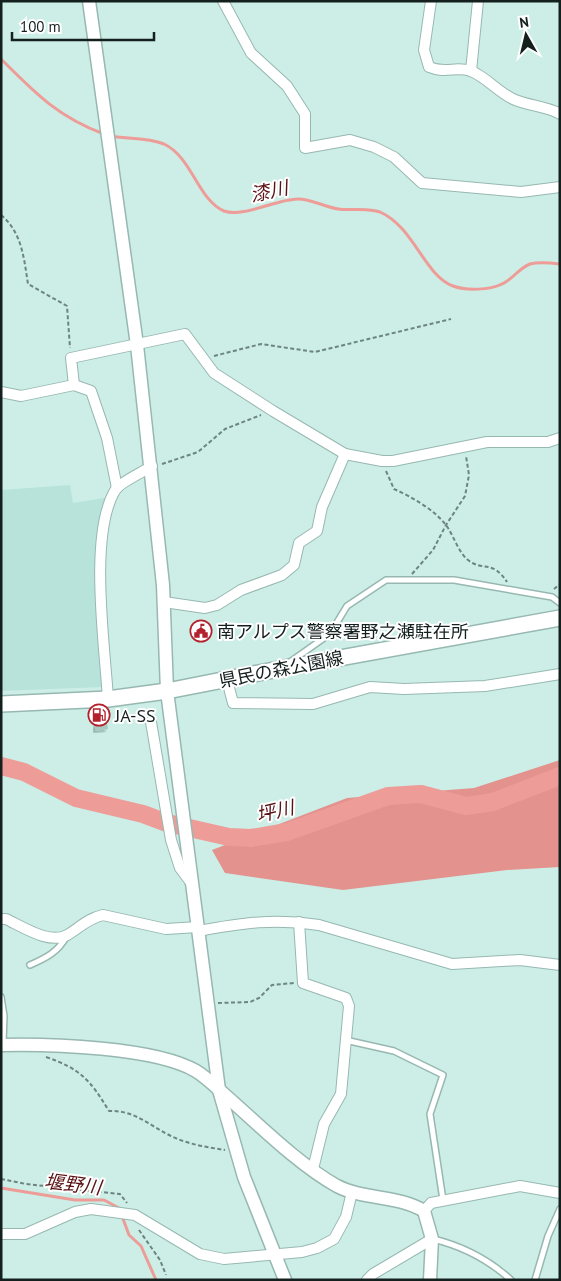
<svg xmlns="http://www.w3.org/2000/svg" width="561" height="1281" viewBox="0 0 561 1281" font-family="'PT Sans','Noto Sans JP',sans-serif">
<style>
.built{fill:#b8e3db}
.forest{fill:#e3928d}
.lines{fill:none;stroke-linecap:round;stroke-linejoin:round}
.stream{stroke:#ee9c97;stroke-width:3}
.river{stroke:#ee9c97;stroke-width:18}
.building{fill:#a8c9c2;filter:url(#shadow)}
.service-casing{stroke:#97b8b1;stroke-width:8}
.minor-casing{stroke:#97b8b1;stroke-width:12}
.tertiary-casing{stroke:#97b8b1;stroke-width:15}
.secondary-casing{stroke:#97b8b1;stroke-width:18}
.path{stroke:#6d847f;stroke-width:2;stroke-dasharray:4 2.5;stroke-linecap:butt}
.service{stroke:#fff;stroke-width:5}
.minor{stroke:#fff;stroke-width:10}
.tertiary{stroke:#fff;stroke-width:12}
.secondary{stroke:#fff;stroke-width:15}
.labels{text-anchor:middle;dominant-baseline:central;stroke-width:4;stroke-linejoin:round;paint-order:stroke}
.poi-label{font-size:18px;fill:#14201e;stroke:#fff;text-anchor:start}
.street-label{font-size:18px;fill:#14201e;stroke:#fff}
.water-label{font-size:19px;font-style:italic;fill:#5a1215;stroke:#fff}
</style>
<defs>
<filter id="shadow"><feDropShadow dx="-2.5" dy="2.5" stdDeviation="1" flood-color="#0004"/></filter>
</defs>
<rect width="100%" height="100%" fill="#cceee7"/>
<!-- built -->
<polygon class="built" points="70,485 73,503 110,497 100,526 95,558 103,687 1,691 1,490"/>
<!-- forest -->
<polygon class="forest" points="560,760 560,867 507,870 343,890 225,873 212,850 347,798 474,788"/>
<g class="lines">
<!-- stream -->
<g class="stream">
<path d="M 1,59 C 35,93 58,117 104,134"/>
<path d="M 110,136 C 124,139 147,137 164,144 C 192,157 198,200 224,211 C 243,218 277,199 298,199 C 311,199 325,207 338,209 C 352,211 366,207 380,212 C 414,227 424,275 453,286 C 466,291 490,290 502,284 C 512,280 519,268 530,264 C 537,262 552,263 560,264"/>
<polyline points="1,1188 75,1200 104,1200 119,1208 129,1235 141,1246 156,1280"/>
</g>
<!-- river -->
<polyline class="river" points="1,766 24,772 76,798 143,814 167,823 229,837 251,838 287,832 388,796 421,794 466,806 493,802 560,776"/>
</g>
<!-- building -->
<polygon class="building" points="96,711 101,711 102,723 107,723 108,729 95,731 95,725 97,724"/>
<g class="lines">
<!-- service casing -->
<g class="service-casing">
<g id="service">
<polyline points="290,662 324,638 333,629 347,606 386,580 454,580 552,597 560,603"/>
<path d="M 30,965 C 46,958 58,952 66,937"/>
<polyline points="1,997 4,1016 3,1043"/>
<polyline points="345,1040 394,1051 443,1075 430,1114 443,1200"/>
<path d="M 433,1239 C 462,1246 489,1260 511,1280"/>
<polyline points="535,1280 548,1236 560,1209"/>
</g>
</g>
<!-- minor casing -->
<g class="minor-casing">
<g id="minor">
<polyline points="223,1 251,53 287,86 305,114 305,148 350,140 374,147 394,157 422,183 521,192 560,187"/>
<path d="M 431,1 L 424,50 L 429,67 C 446,74 455,66 471,71 C 486,77 498,92 513,99 C 528,106 547,106 560,114"/>
<polyline points="471,71 478,1"/>
<polyline points="74,385 71,358 185,334 214,373 273,411 345,454 382,461 393,461 487,442 548,442 560,438"/>
<polyline points="1,392 21,396 74,385 91,391 107,438 117,488"/>
<polyline points="164,602 205,608 217,605 241,590 282,575 294,565 299,543 317,531 322,507 345,454"/>
<polyline points="227,680 233,703 313,704 370,687 404,689 485,686 560,674"/>
<path d="M 108,699 C 105,647 88,532 116,489 C 121,482 143,472 152,466"/>
<polyline points="151,722 171,840 180,868 192,884"/>
<path d="M 1,919 L 6,919 C 23,927 51,946 69,934 C 80,927 89,918 103,915 L 166,929 L 198,927"/>
<polyline points="299,922 303,983 346,998 349,1006 341,1094 324,1124 313,1169"/>
<path d="M 198,931 C 243,923 274,918 319,925 L 452,964 L 520,960 L 560,965"/>
<polyline points="424,1211 431,1203 520,1186 560,1193"/>
<polyline points="1,1234 25,1234 75,1212 91,1209 135,1215 200,1254 224,1259 302,1252 317,1248 334,1239 346,1217 352,1192"/>
<polyline points="367,1280 373,1274 432,1239"/>
</g>
</g>
<!-- tertiary casing -->
<g class="tertiary-casing">
<g id="tertiary">
<polyline points="89,1 137,345 163,585 167,691 219,1090 244,1177 285,1280"/>
<path d="M 1,1045 C 50,1044 155,1047 196,1071 C 206,1077 216,1087 225,1095 C 258,1124 299,1165 337,1186 C 364,1200 398,1195 424,1211 L 432,1239 L 430,1280"/>
</g>
</g>
<!-- secondary casing -->
<g class="secondary-casing">
<polyline id="secondary" points="1,704 108,699 167,691 279,669 560,618"/>
</g>
<!-- path -->
<g class="path">
<path d="M 1,215 C 22,232 24,259 28,284 L 67,306 L 70,348"/>
<polyline points="214,356 261,344 315,352 451,319"/>
<polyline points="162,464 198,452 225,429 261,415"/>
<path d="M 386,471 L 394,489 C 412,497 437,511 448,528 C 454,537 459,553 468,560 C 483,572 492,559 507,582"/>
<polyline points="412,574 433,550 446,525 465,496 469,475 466,456"/>
<polyline points="554,589 560,584"/>
<polyline points="218,1003 250,1002 259,998 272,985 294,983"/>
<path d="M 46,1057 C 81,1069 90,1080 109,1111 C 134,1110 149,1125 169,1135 C 186,1144 206,1147 225,1150"/>
<polyline points="1,1179 26,1184 120,1194 127,1203"/>
<polyline points="139,1230 160,1260 166,1275"/>
</g>
<!-- service -->
<use href="#service" class="service"/>
<!-- minor -->
<use href="#minor" class="minor"/>
<!-- tertiary -->
<use href="#tertiary" class="tertiary"/>
<!-- secondary -->
<use href="#secondary" class="secondary"/>
</g>
<!-- icons -->
<defs>
<g id="civic-ring" transform="scale(1.125)"><circle r="9.5" fill="#fff" stroke="#b3212d" stroke-width="1.5"/><path d="M-.6-6.5H3V-4.5H.6V-3L4-1V1h2V6H-6V1h2V-1L-.6-3ZM-1.2 2.5V6h2.4V2.5Z" fill="#b3212d"/></g>
<g id="fuel-ring" transform="scale(1.125)"><circle r="9.5" fill="#fff" stroke="#b3212d" stroke-width="1.5"/><path d="M-5.5-6h7V0h2V4h1.3V-2.5L3-4.5l.8-.8L6-3V5H2.5V1h-1V6h-7ZM-4.2-4.7v3.2H.2V-4.7Z" fill="#b3212d"/></g>
</defs>
<g fill-rule="evenodd">
<use href="#civic-ring" x="201" y="631"/>
<use href="#fuel-ring" x="99" y="715"/>
</g>
<g class="labels">
<!-- poi labels -->
<g class="poi-label">
<text x="217" y="631">南アルプス警察署野之瀬駐在所</text>
<text x="115" y="715">JA-SS</text>
</g>
<!-- street labels -->
<g class="street-label">
<text transform="translate(281 669) rotate(-11)">県民の森公園線</text>
</g>
<!-- water labels -->
<g class="water-label">
<text transform="translate(269 191) rotate(-12)">漆川</text>
<text transform="translate(275 811) rotate(-13)">坪川</text>
<text transform="translate(73 1184) rotate(7)">堰野川</text>
</g>
</g>
<!-- border -->
<rect width="561" height="1281" fill="none" stroke="#14201e" stroke-width="5"/>
<!-- north arrow -->
<g transform="translate(526 35) rotate(352)" stroke="#ffffff" stroke-width="4" paint-order="stroke">
<path d="M0-4L9 19L0 12L-9 19Z" fill="#14201e"/>
<text y="-8" font-size="14" font-weight="bold" text-anchor="middle" fill="#14201e">N</text>
</g>
<!-- scale -->
<path d="M12 32v8h142v-8" fill="none" stroke="#14201e" stroke-width="2.5"/>
<text x="20" y="32" font-size="15" fill="#14201e" stroke="#ffffff" stroke-width="4" paint-order="stroke">100 m</text>
</svg>
